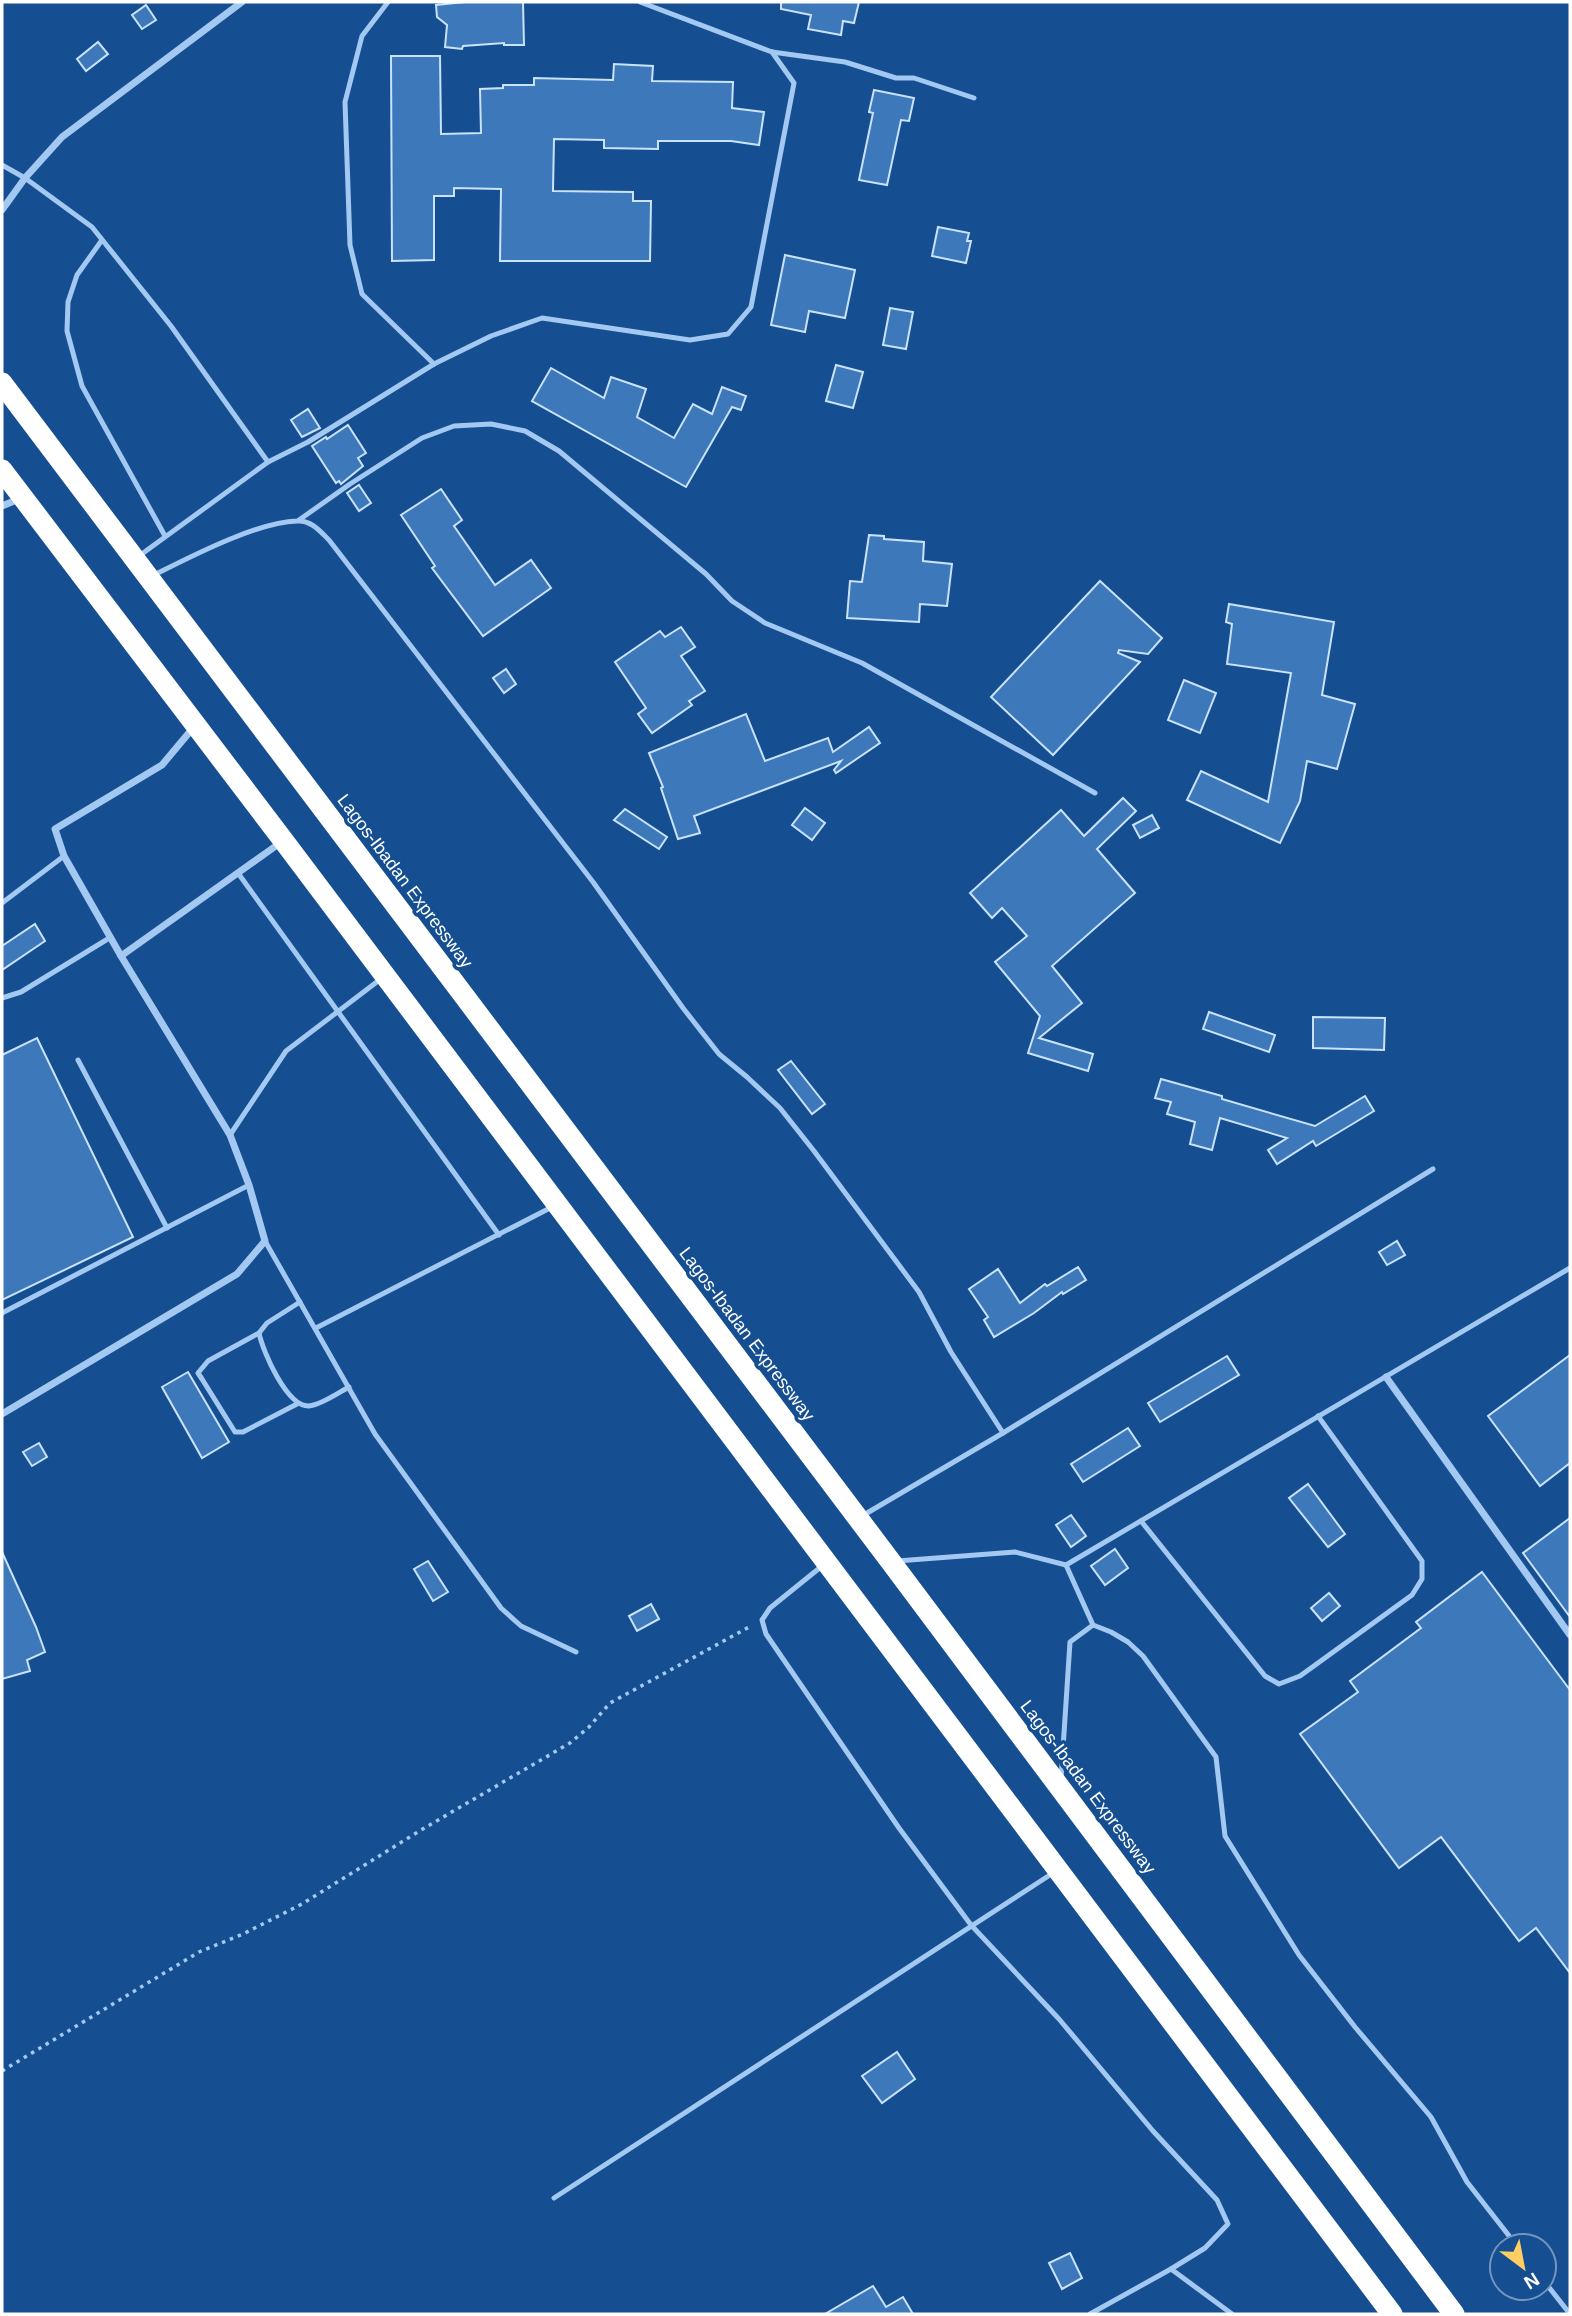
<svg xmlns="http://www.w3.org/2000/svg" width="1572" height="2316" viewBox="0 0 1572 2316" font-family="Helvetica,sans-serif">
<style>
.building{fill:#3d78ba;stroke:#cae2fc;stroke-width:2}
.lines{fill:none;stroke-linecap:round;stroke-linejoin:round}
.path{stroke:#a3c8f1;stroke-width:3.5;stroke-dasharray:3.5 5;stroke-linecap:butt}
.lane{stroke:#a3c8f1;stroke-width:5}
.street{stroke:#a3c8f1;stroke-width:7}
.highway{stroke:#fff;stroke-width:21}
.labels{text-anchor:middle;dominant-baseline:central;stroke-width:7;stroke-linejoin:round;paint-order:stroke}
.street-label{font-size:18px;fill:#fff;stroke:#154f92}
</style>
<rect width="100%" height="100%" fill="#154f92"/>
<!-- building -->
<g class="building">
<polygon points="465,2 523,2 524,45 504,45 504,43 463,46 462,49 445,47 447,25 437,17 436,5"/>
<polygon points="781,2 859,2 854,23 843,21 841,35 808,29 811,15 781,9"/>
<polygon points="146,5 156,20 142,29 132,15"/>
<polygon points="98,42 108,54 86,71 77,59"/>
<polygon points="391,56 440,56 441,134 481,133 480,89 503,88 503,85 534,85 534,78 613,80 614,64 653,66 652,81 733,82 732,108 764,112 759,145 731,141 658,141 658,149 604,148 604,140 554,139 553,191 633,192 633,201 651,201 650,261 500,261 501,189 454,188 454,196 434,196 434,260 392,261"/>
<polygon points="874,90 914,98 909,121 901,120 887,185 859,180 873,113 869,112"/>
<polygon points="938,227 969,233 967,241 971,241 966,263 932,256"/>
<polygon points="785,255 855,270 845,318 809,311 805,332 771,325"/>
<polygon points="890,308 913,312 906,349 883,345"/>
<polygon points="836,365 863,372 853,408 826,401"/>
<polygon points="551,368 604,398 611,377 646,389 637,417 674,438 693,404 712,414 722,387 746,396 741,410 732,407 686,487 532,401"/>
<polygon points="308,409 320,428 302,437 291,420"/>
<polygon points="348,425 366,453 358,458 363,466 341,484 339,481 336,483 312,446 326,437 327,439"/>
<polygon points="359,485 371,503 359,511 347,493"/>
<polygon points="441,489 462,520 454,526 495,585 531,560 551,588 483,636 432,568 435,566 401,515"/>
<polygon points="869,535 884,536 884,539 924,542 923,561 952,564 947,606 920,604 919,622 847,618 850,581 862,582"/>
<polygon points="1100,581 1162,638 1148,654 1119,650 1118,653 1140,662 1053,755 991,697"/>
<polygon points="1229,604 1334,622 1322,695 1355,704 1337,769 1307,761 1300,801 1280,843 1187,800 1201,771 1268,802 1291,673 1227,664 1232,624 1226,622"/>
<polygon points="681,627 695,647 681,656 705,691 689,701 692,705 652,733 638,714 646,708 615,662 660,631 665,637"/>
<polygon points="506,669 516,684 504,693 493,678"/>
<polygon points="1184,680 1216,693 1200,733 1168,720"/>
<polygon points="746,714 765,761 828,738 833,752 869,727 880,743 836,773 834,770 841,761 694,816 700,833 678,839 661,788 663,787 649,753"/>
<polygon points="1123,798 1136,811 1097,849 1135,893 1052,966 1082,1003 1039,1038 1093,1054 1088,1071 1028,1053 1040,1016 995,962 1027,936 1002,908 992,918 970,893 1061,810 1084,836"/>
<polygon points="805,808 825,823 812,840 792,825"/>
<polygon points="625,809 667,837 659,849 614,820"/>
<polygon points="1152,815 1159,828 1140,838 1133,825"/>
<polygon points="35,924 45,941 2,970 2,946"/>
<polygon points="1209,1012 1275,1035 1269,1052 1203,1029"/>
<polygon points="1313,1017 1385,1018 1384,1050 1313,1048"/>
<polygon points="37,1038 133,1237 2,1300 2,1055"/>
<polygon points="791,1061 825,1104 812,1114 778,1070"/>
<polygon points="1161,1079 1222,1096 1222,1099 1315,1126 1365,1096 1374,1111 1316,1146 1313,1141 1277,1164 1268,1150 1287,1138 1220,1118 1212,1150 1190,1144 1195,1122 1167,1114 1171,1102 1155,1098"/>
<polygon points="1397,1241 1405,1255 1387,1265 1379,1252"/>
<polygon points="1078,1267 1086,1280 1063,1294 1062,1292 1034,1313 994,1337 984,1320 988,1317 969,1289 998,1269 1020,1303 1045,1284 1047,1286"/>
<polygon points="1570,1355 1570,1463 1540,1486 1488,1416"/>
<polygon points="1227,1356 1239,1375 1160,1422 1148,1403"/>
<polygon points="188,1372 229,1442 202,1458 162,1387"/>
<polygon points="1128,1428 1140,1446 1083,1482 1071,1464"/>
<polygon points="39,1443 47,1457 32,1466 23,1452"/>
<polygon points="1308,1484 1345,1534 1328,1547 1289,1498"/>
<polygon points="1071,1515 1086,1536 1071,1547 1056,1525"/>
<polygon points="1570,1518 1570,1617 1523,1553"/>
<polygon points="1115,1549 1128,1568 1105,1585 1091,1566"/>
<polygon points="2,1552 36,1627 45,1652 27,1660 30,1671 2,1679"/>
<polygon points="428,1561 448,1592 433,1601 414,1569"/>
<polygon points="1482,1572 1570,1690 1570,1973 1536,1928 1519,1941 1441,1837 1399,1868 1300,1734 1358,1692 1350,1681 1421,1628 1416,1622"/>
<polygon points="1329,1593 1340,1606 1322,1621 1311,1608"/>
<polygon points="651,1604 659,1619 637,1631 629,1616"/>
<polygon points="897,2052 915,2079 882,2103 862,2076"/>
<polygon points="1070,2253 1082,2278 1062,2289 1049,2263"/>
<polygon points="873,2286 886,2307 903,2297 913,2314 825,2314"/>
</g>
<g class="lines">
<!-- path -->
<polyline class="path" points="2,2071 199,1952 243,1934 302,1904 421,1830 570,1743 589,1727 610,1703 751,1626"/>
<!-- lane -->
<g class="lane">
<polyline points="388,2 362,36 345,102 350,245 362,294 434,364"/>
<polyline points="640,2 772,52 845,62 896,78 914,78 974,98"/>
<polyline points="2,165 25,178 92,227 171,326 268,462"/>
<polyline points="102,240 77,275 68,302 67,331 82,386 165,536"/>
<polyline points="299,520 350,484 422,438 454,426 491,424 525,431 559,451 706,574 732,601 765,623 862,663 1095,793"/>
<polyline points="139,556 268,462 308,442 434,364 491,336 542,318 690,340 728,334 751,307 794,83 772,52"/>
<path d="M 154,575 C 190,557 257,522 297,521 C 311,520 320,531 329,540 L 593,882 L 683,1008 L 719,1054 L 747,1077 L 780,1108 L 814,1151 L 919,1292 L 951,1352 L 1003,1433 L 862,1516"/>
<polyline points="238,873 499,1235"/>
<polyline points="2,903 64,856"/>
<polyline points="2,998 21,992 111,937"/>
<polyline points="78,1060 167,1228"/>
<polyline points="230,1135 286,1051 382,978"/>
<polyline points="265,1241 375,1434 501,1608 521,1626 576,1652"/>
<path d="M 300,1302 L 267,1323 L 259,1333 C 263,1352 287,1407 309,1406 C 321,1405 338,1393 349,1387"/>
<polyline points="2,1313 249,1185"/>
<polyline points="316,1328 554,1206"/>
<polyline points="259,1333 208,1361 198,1373 202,1379 235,1432 243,1432 297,1404"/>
<polyline points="1003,1433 1433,1169"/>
<polyline points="1141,1521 1265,1676 1279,1684 1300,1676 1412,1595 1422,1579 1422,1561 1318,1416"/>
<polyline points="897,1561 1015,1552 1066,1565 1570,1268"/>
<polyline points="822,1566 770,1608 762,1620 766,1634 899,1828 971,1925 1059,2019 1153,2131 1217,2200 1228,2224 1205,2248 1171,2269"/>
<polyline points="1093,1625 1111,1632 1128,1642 1143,1656 1216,1757 1225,1836 1299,1955 1355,2027 1431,2117 1467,2182 1517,2246"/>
<polyline points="1061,1779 1070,1642 1093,1625 1066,1565"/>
<polyline points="554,2198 1053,1873"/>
<polyline points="1544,2281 1570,2314"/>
<polyline points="1090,2314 1171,2269 1232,2314"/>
</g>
<!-- street -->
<g class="street">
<polyline points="2,210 25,178 62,137 242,2"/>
<polyline points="2,506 19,499"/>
<polyline points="121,956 280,843"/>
<polyline points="1386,1377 1570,1635"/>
<polyline points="2,1414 237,1274 265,1241 249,1185 230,1135 121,956 64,856 55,829 162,765 193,728"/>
</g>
<!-- highway -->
<g class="highway">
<polyline points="2,383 891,1562 1454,2314"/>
<polyline points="2,470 283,840 1392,2314"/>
</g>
</g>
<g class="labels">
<!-- street labels -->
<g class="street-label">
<text transform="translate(405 881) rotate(53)">Lagos-Ibadan Expressway</text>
<text transform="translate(747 1334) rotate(53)">Lagos-Ibadan Expressway</text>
<text transform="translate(1088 1787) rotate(53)">Lagos-Ibadan Expressway</text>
</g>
</g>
<!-- border -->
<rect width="1572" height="2316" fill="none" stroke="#ffffff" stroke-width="7"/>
<!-- north arrow -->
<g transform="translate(1523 2267) rotate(148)"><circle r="33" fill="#154f92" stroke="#7395be" stroke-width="2"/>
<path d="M0-5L12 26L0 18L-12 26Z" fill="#ffce63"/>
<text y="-10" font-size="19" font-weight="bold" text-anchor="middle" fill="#ffffff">N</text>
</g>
</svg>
